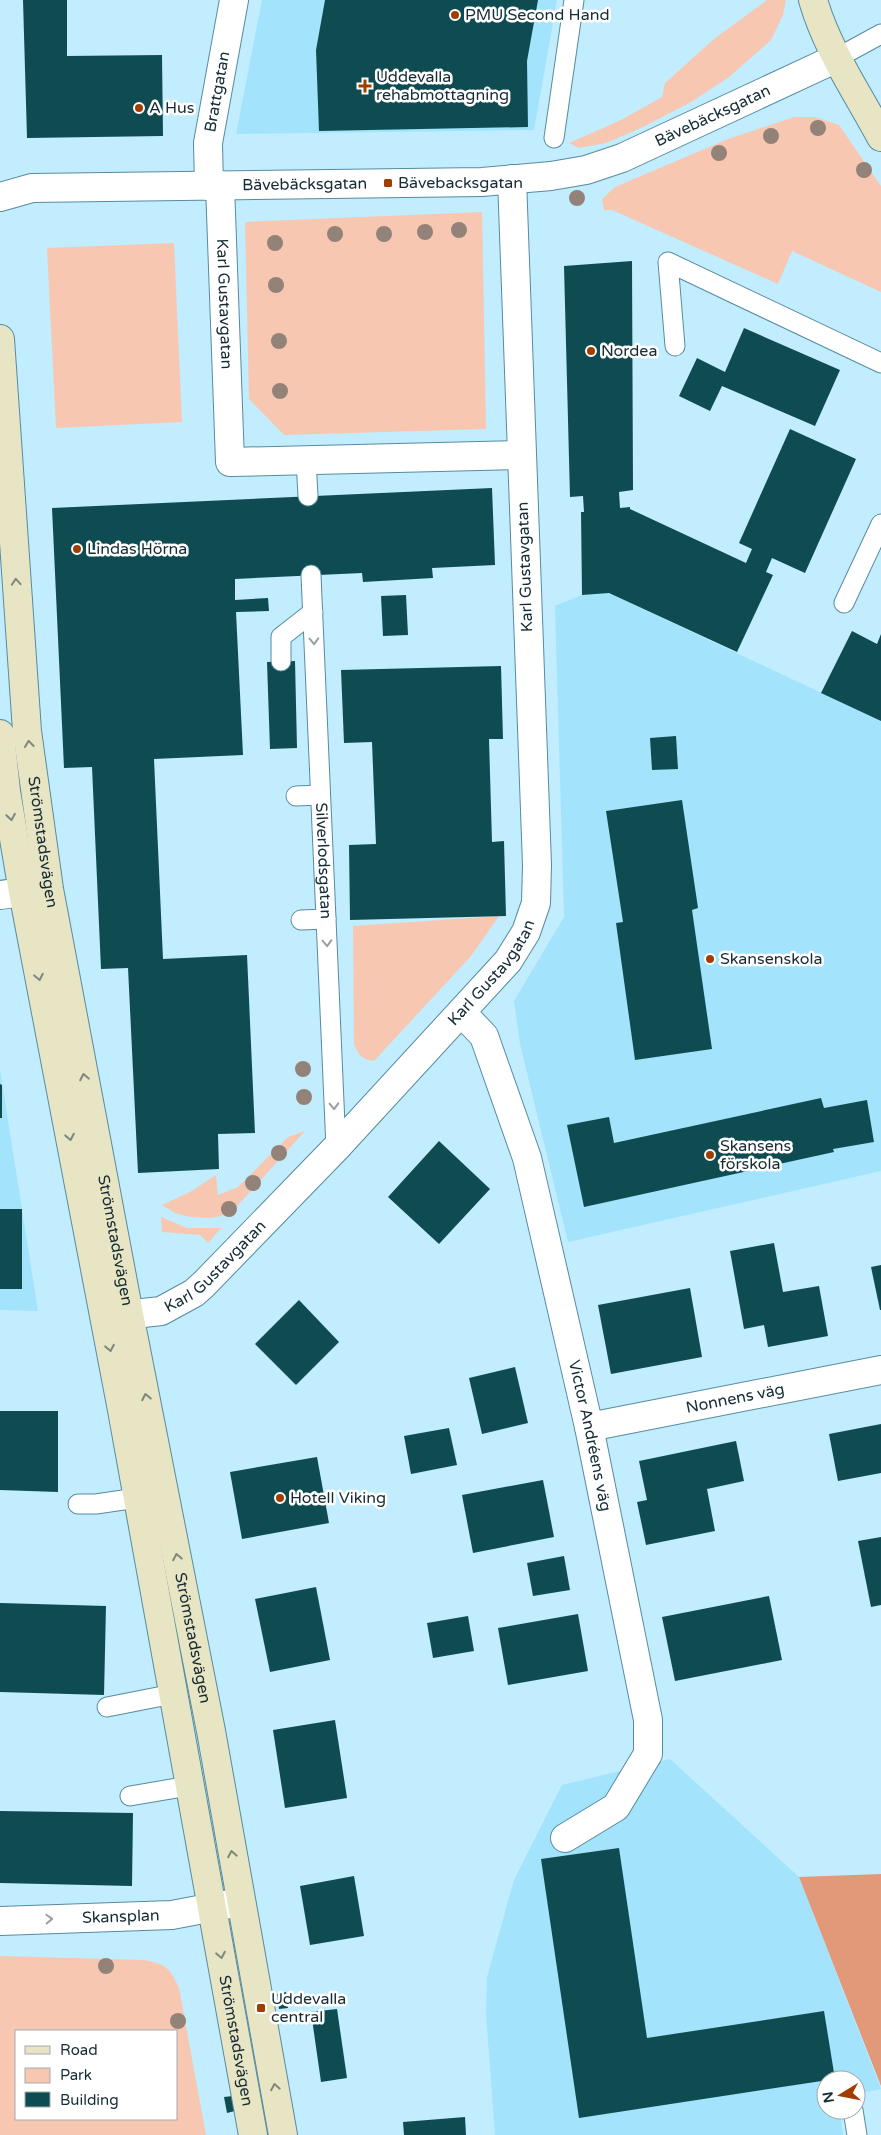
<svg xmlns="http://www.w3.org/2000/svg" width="881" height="2135" viewBox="0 0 881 2135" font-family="'Varela Round',sans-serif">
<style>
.built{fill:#a3e3fc}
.green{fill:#f8c7b2;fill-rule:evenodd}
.forest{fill:#e2997a}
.building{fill:#0f4c51}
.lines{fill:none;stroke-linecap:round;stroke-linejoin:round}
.lane-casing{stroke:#578b9f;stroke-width:21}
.street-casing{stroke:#578b9f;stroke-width:30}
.secondary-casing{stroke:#578b9f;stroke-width:30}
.lane{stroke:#fff;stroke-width:19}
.street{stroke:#fff;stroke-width:28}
.secondary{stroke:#e8e5c4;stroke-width:28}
.tree{fill:#928277}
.oneway{stroke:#7f887c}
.oneway2{stroke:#96a0a4}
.poi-dot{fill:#a03e00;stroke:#fff;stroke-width:2}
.labels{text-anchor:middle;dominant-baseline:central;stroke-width:5;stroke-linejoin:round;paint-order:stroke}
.poi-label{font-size:16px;fill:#162c35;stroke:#fff;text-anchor:start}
.street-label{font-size:16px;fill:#162c35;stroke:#fff}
</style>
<rect width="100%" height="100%" fill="#c1edfe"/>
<!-- built -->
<g class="built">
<polygon points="262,0 557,0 534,130 236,134"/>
<polygon points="609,593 881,721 881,1171 568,1242 520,1044 514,1001 564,917 555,606 582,595"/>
<polygon points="0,1070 38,1311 0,1310"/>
<polygon points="670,1759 799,1877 881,2089 856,2094 856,2080 826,2080 826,2110 840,2110 843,2135 495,2135 486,2014 487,1977 514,1880 562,1785"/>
</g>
<!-- green -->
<g class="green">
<polygon points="767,0 786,0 783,15 771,40 729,77 691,102 643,127 606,143 579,148 569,143 621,120 662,97 665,83 714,39"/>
<polygon points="794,117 815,117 839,125 881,186 881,292 792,251 778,284 612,210 604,210 602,199 615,187 728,139"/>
<polygon points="482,212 486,429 284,435 249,399 245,222"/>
<polygon points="174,243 182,422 56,428 47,248"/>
<path d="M 499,916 L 471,956 L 374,1061 C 362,1060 358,1054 354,1044 L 353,926 Z"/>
<polygon points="305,1131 230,1214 211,1218 190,1217 175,1213 162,1205 190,1192 216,1175 218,1195 238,1187 288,1137"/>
<polygon points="161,1217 187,1228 221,1228 208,1243 200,1235 162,1232"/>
<path d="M 0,1956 L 145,1960 C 167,1965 170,1968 179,1988 L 206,2135 L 0,2135 ZM 16,2031 L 176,2031 L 176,2119 L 16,2119 Z"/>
</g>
<!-- forest -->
<polygon class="forest" points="881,1874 881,2086 799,1877"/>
<!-- building -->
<g class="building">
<polygon points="23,0 67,0 67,56 162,55 163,136 27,138"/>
<polygon points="325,0 538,0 527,61 528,127 319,131 316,50"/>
<polygon points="632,261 633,490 619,492 620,508 630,507 630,509 746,563 752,549 739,543 790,429 856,459 805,573 772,558 766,572 773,575 737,652 609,593 582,595 581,512 584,512 583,496 570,497 564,266"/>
<polygon points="744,328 840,370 815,426 722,386 710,411 679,396 697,358 725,372"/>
<polygon points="492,488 495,565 432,568 433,578 363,582 362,573 235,579 235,600 268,598 269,611 236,612 243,755 154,759 163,959 247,955 255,1133 218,1134 219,1169 138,1173 128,968 101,969 92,767 64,768 52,508"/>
<polygon points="406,595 408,635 383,636 381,596"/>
<polygon points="852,631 877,644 881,634 881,721 821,693"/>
<polygon points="295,661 297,748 270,749 267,662"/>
<polygon points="501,666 503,739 489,739 492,842 504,841 506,916 350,920 349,845 376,844 372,742 344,743 341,670"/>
<polygon points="676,736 678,769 652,770 650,738"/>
<polygon points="682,800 698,908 692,910 712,1049 635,1060 616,923 623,922 606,811"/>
<polygon points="0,1084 2,1085 2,1118 0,1118"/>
<polygon points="821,1098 824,1108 867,1100 874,1142 833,1149 834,1152 584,1207 567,1125 609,1117 614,1143"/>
<polygon points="439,1141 490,1189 439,1244 388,1197"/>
<rect x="0" y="1209" width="22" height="80"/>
<polygon points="774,1243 783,1292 819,1286 828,1336 768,1347 764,1325 744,1329 730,1251"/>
<polygon points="881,1265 881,1310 880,1310 871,1267"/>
<polygon points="690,1288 702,1357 611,1374 598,1305"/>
<polygon points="299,1300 339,1342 296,1385 255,1344"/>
<polygon points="515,1367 528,1423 482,1434 469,1378"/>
<polygon points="0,1411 58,1411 58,1492 0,1490"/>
<polygon points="881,1424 881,1473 838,1481 829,1434"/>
<polygon points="449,1428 457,1465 411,1474 404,1436"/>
<polygon points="736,1441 744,1481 707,1489 715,1531 646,1545 637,1502 647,1500 639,1461"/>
<polygon points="317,1457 329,1523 242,1539 230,1472"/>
<polygon points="543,1480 554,1537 473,1553 462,1495"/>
<polygon points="881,1537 881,1605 871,1607 858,1541"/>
<polygon points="564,1556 570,1590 533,1596 527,1563"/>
<polygon points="316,1587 330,1660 270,1672 255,1599"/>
<polygon points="769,1596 782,1660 675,1681 662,1617"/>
<polygon points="0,1603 106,1606 104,1695 0,1692"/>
<polygon points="578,1614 588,1671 508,1685 498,1628"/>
<polygon points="468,1616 474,1651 433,1658 427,1623"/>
<polygon points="335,1720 347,1798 285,1808 273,1730"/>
<polygon points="0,1811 133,1813 132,1886 0,1883"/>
<polygon points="619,1848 647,2038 824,2011 835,2079 579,2118 541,1859"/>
<polygon points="354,1876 364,1936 310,1945 300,1886"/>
<polygon points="286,1992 288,2008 279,2009 277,1994"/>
<polygon points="337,2009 347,2078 321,2082 311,2012"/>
<polygon points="233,2096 235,2111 227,2113 224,2097"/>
<polygon points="465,2117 466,2135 404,2135 403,2122"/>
</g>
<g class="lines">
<!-- lane casing -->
<g class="lane-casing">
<g id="lane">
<polyline points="837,58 881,34"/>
<polyline points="554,138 574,0"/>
<polyline points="675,346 668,262 881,363"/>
<polyline points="306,460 308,496"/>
<path id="s1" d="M 311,575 L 336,1148"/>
<polyline points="844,603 881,524"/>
<polyline points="281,661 281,637 313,612"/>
<polyline points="296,796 320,795"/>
<polyline points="301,920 326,919"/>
<polyline points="78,1504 96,1504 137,1498"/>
<polyline points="107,1707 173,1694"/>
<polyline points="130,1796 189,1786"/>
<polyline points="853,2110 857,2135"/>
</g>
</g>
<!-- street casing -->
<g class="street-casing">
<g id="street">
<path id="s2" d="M 220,185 L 230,462 L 521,455"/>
<path id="s3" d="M 209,186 L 208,143 L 234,0"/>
<path id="s4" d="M 0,197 L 32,188 L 482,182 L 551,176 L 586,170 L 622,158 L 837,58"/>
<polyline points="0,895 46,889"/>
<path id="s5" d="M 462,1013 L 484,1036 L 527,1158 L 589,1427 L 648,1720 L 648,1754 L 616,1807 L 565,1838"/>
<path id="s6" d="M 107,1317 L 161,1311 L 194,1293 L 204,1284 L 336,1148 L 508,961 L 526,932 L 536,903 L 537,865 L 512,179"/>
<path id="s7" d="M 589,1427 L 881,1370"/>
<path id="s8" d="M 0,1921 L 172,1915 L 240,1902"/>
</g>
</g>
<!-- secondary casing -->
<g class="secondary-casing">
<g id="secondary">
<path d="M 813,0 C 827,49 857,92 881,137"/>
<path id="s9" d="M 0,339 L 27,731 L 49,889 L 129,1314 L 211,1731 L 283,2135"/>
<path id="s10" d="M 0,734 L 6,791 L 23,892 L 122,1410 L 253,2135"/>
</g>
</g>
<!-- lane -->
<use href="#lane" class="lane"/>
<!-- street -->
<use href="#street" class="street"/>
<!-- secondary -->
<use href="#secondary" class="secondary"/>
</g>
<!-- trees -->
<g class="tree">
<circle cx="818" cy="128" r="8"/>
<circle cx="771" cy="136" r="8"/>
<circle cx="719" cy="153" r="8"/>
<circle cx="864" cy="170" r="8"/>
<circle cx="577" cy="198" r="8"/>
<circle cx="459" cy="230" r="8"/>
<circle cx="425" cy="232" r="8"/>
<circle cx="335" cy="234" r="8"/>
<circle cx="384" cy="234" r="8"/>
<circle cx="275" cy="243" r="8"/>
<circle cx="276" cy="285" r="8"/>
<circle cx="279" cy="341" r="8"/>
<circle cx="280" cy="391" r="8"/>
<circle cx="303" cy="1069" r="8"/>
<circle cx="304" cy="1097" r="8"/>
<circle cx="279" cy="1153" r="8"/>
<circle cx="253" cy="1183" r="8"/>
<circle cx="229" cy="1209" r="8"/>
<circle cx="106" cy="1966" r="8"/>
<circle cx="178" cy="2021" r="8"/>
</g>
<!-- one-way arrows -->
<defs><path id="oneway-chevron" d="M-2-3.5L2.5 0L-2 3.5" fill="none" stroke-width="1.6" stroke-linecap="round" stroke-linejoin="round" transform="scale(1.25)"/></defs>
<g class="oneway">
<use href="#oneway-chevron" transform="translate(16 582) rotate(-94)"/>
<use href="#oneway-chevron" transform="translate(29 744) rotate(-96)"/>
<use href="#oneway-chevron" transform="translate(11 817) rotate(81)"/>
<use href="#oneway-chevron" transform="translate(39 977) rotate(79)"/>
<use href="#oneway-chevron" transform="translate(84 1077) rotate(-101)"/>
<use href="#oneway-chevron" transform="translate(70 1137) rotate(79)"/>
<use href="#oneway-chevron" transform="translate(110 1348) rotate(79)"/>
<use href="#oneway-chevron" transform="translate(146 1397) rotate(-101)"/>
<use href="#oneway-chevron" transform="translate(177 1557) rotate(-101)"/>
<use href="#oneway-chevron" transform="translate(232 1854) rotate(-100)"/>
<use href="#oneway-chevron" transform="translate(221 1955) rotate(79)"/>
<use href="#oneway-chevron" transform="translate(275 2087) rotate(-100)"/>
</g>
<g class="oneway2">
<use href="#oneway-chevron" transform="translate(314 641) rotate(88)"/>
<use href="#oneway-chevron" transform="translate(327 943) rotate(88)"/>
<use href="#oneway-chevron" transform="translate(334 1106) rotate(88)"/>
<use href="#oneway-chevron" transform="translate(49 1919) rotate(-2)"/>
</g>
<!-- markers -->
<g class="poi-dot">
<circle cx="455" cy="15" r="5"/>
<path d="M362.5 78.5h5v5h5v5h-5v5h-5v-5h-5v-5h5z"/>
<circle cx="139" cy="108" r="5"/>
<rect x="383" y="178" width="10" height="10" rx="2.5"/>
<circle cx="591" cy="351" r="5"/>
<circle cx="77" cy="549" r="5"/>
<circle cx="710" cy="959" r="5"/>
<circle cx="710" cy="1155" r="5"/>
<circle cx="280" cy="1498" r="5"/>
<rect x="256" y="2003" width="10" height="10" rx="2.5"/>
</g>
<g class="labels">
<!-- poi labels -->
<g class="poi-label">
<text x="465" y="15">PMU Second Hand</text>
<text x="376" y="77">Uddevalla<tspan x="376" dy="18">rehabmottagning</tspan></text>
<text x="149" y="108">A Hus</text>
<text x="398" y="183">Bävebacksgatan</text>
<text x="601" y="351">Nordea</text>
<text x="87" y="549">Lindas Hörna</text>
<text x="720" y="959">Skansenskola</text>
<text x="720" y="1146">Skansens<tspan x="720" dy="18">förskola</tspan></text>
<text x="290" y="1498">Hotell Viking</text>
<text x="271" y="1999">Uddevalla<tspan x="271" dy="18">central</tspan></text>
</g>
<!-- street labels -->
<g class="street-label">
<text stroke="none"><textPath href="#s3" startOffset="95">Brattgatan</textPath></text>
<text stroke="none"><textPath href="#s4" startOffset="726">Bävebäcksgatan</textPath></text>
<text stroke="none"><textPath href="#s4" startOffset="306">Bävebäcksgatan</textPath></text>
<text stroke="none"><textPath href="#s2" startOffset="119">Karl Gustavgatan</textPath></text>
<text transform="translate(525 567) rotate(-92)">Karl Gustavgatan</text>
<text stroke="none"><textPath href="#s9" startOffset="505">Strömstadsvägen</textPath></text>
<text stroke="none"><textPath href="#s1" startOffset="286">Silverlodsgatan</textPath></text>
<text stroke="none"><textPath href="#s6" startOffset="530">Karl Gustavgatan</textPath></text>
<text stroke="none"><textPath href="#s9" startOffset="910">Strömstadsvägen</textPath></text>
<text stroke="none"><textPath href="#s6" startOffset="125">Karl Gustavgatan</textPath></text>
<text stroke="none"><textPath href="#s7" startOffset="149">Nonnens väg</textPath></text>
<text stroke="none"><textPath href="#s5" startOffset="446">Victor Andréens väg</textPath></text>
<text stroke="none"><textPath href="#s9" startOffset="1315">Strömstadsvägen</textPath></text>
<text stroke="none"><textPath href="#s8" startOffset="121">Skansplan</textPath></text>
<text stroke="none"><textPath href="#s10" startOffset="1328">Strömstadsvägen</textPath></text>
</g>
</g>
<!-- legend -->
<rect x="15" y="2030" width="162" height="90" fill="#ffffff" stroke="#a2abae"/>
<rect x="25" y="2046" width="25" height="8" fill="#e8e5c4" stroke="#a2abae"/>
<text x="60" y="2055" font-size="15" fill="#162c35">Road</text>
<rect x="25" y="2068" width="25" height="15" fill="#f8c7b2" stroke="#a2abae"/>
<text x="60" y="2080" font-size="15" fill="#162c35">Park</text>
<rect x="25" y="2092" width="25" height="15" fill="#0f4c51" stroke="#a2abae"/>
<text x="60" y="2105" font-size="15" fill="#162c35">Building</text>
<!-- north arrow -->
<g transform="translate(841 2095) rotate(260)"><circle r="24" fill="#ffffff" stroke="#a2abae"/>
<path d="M0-4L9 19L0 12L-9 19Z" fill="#a03e00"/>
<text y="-8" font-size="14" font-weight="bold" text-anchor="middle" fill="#162c35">N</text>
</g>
</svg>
